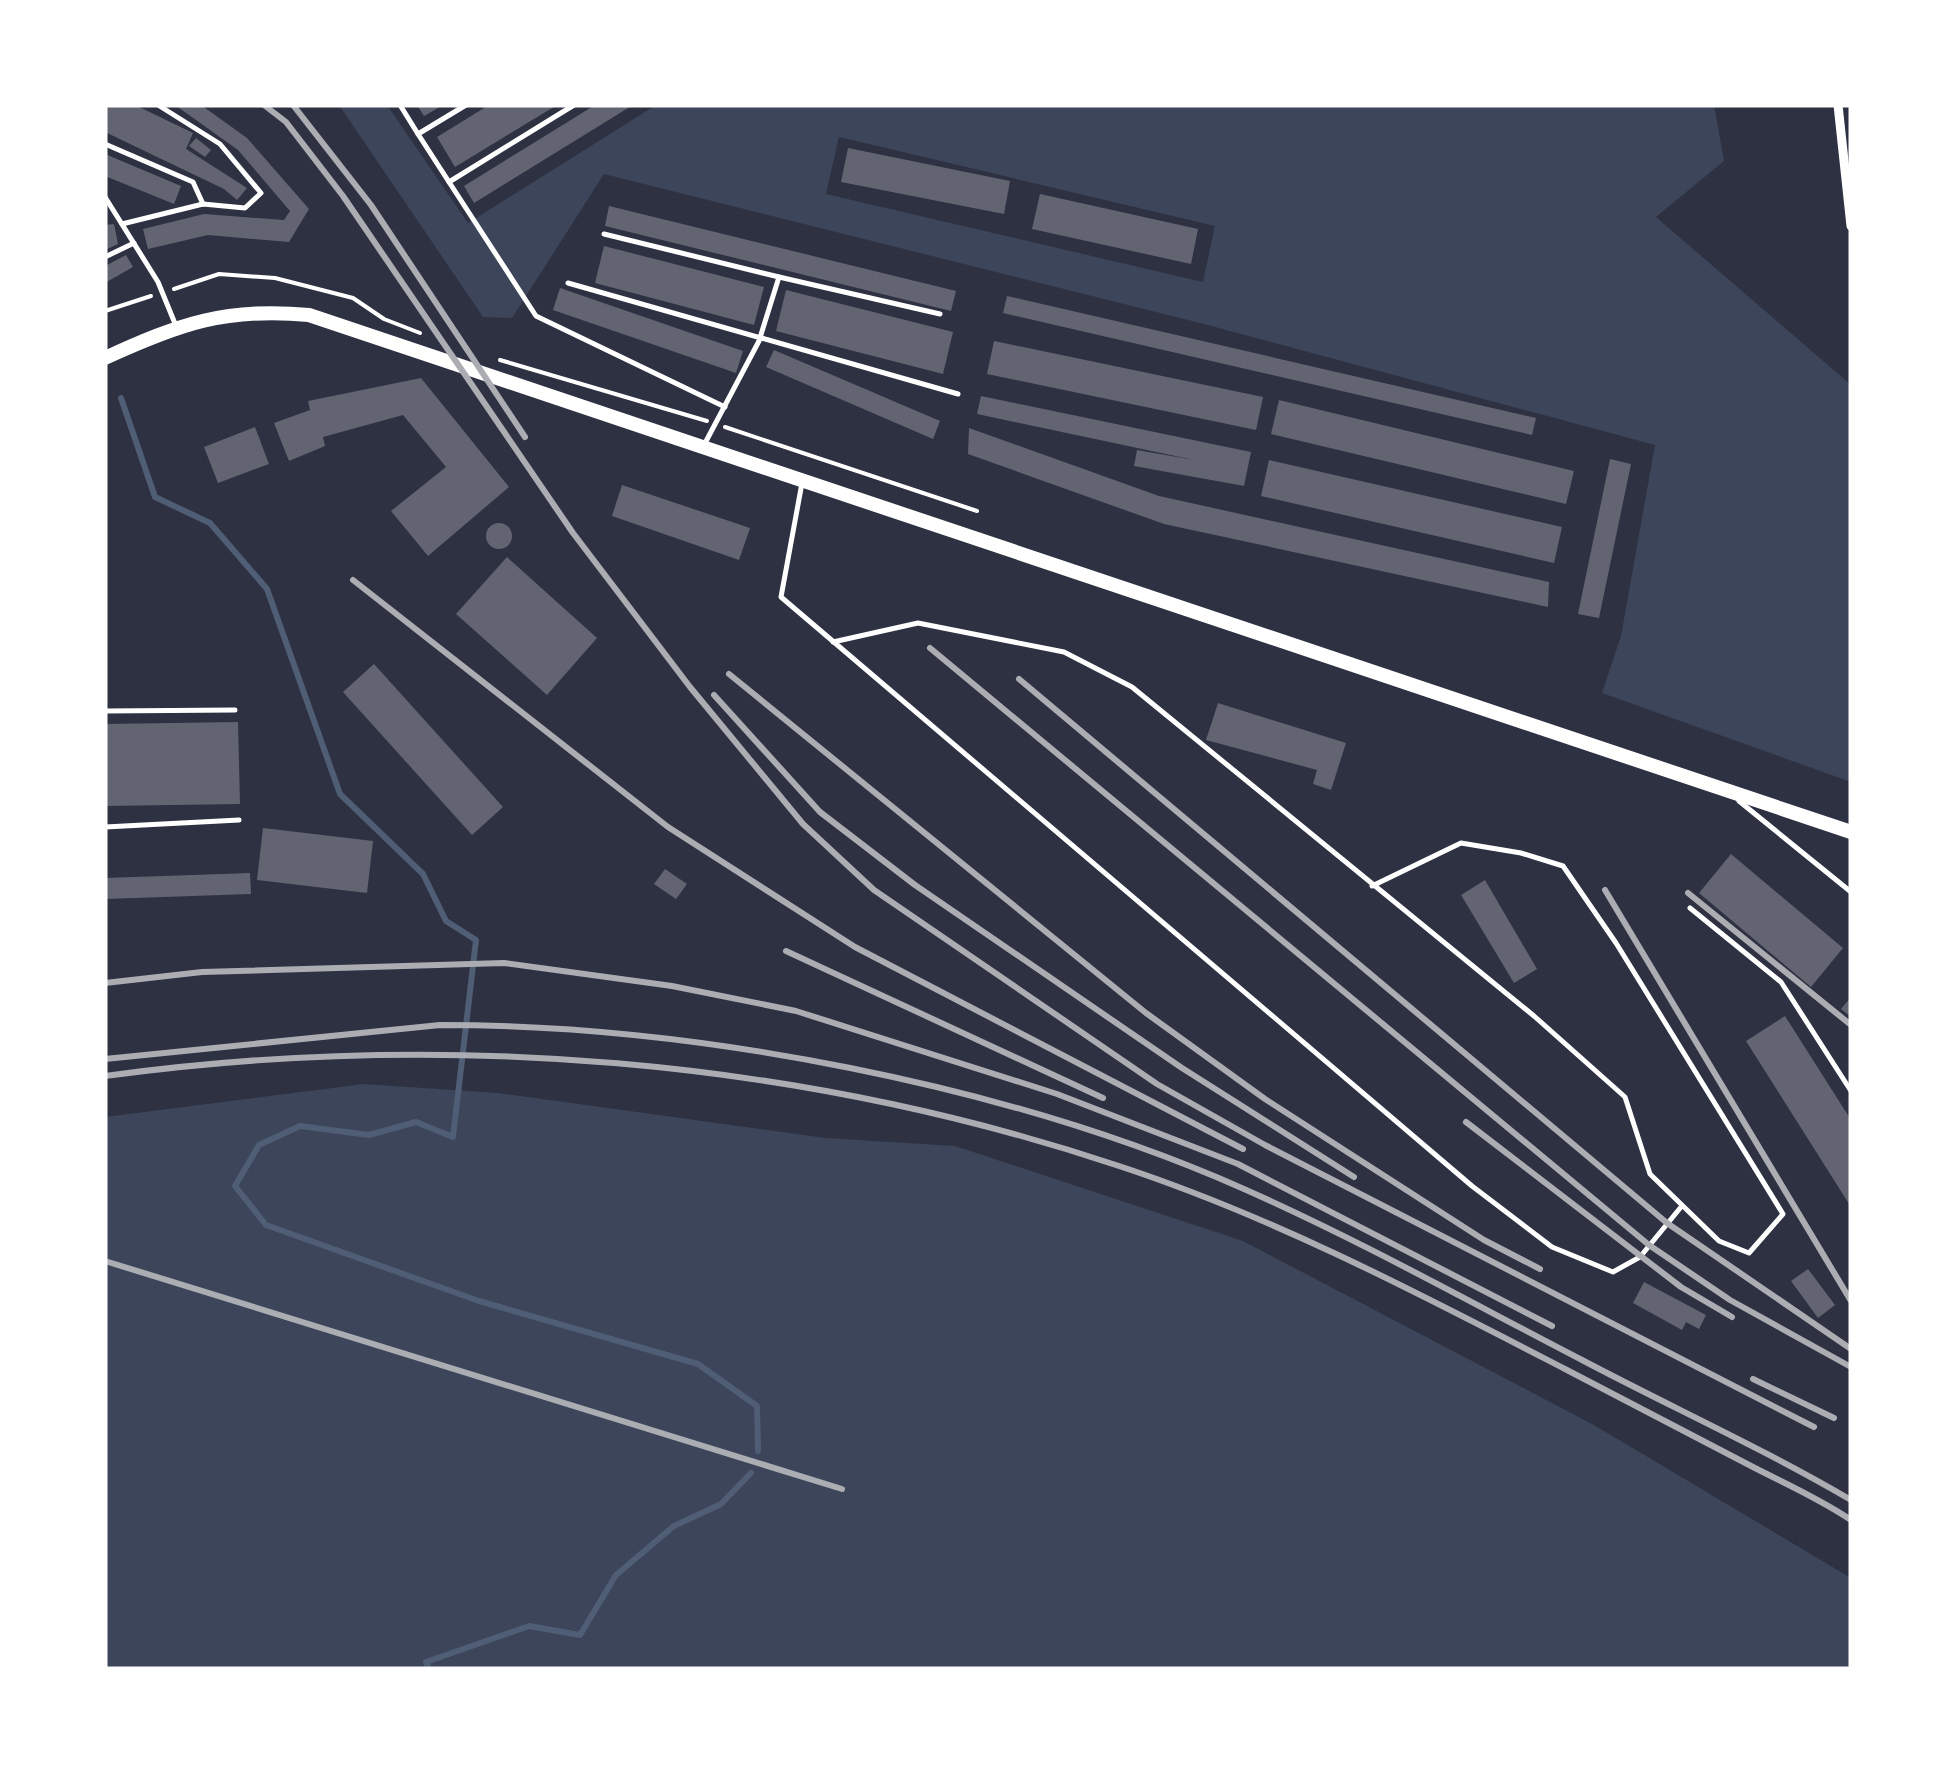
<svg xmlns="http://www.w3.org/2000/svg" width="1956" height="1774" viewBox="0 0 1956 1774" font-family="'Sofia Sans Condensed',sans-serif">
<style>
.green{fill:#3c4559;fill-rule:evenodd}
.lines{fill:none;stroke-linecap:round;stroke-linejoin:round}
.stream{stroke:#4f5d75;stroke-width:6}
.building{fill:#626471}
.path{stroke:#fff;stroke-width:4}
.service{stroke:#fff;stroke-width:5}
.minor{stroke:#fff;stroke-width:9}
.primary{stroke:#fff;stroke-width:14}
.rail{stroke:#abadb3;stroke-width:6}
</style>
<rect width="100%" height="100%" fill="#2d3142"/>
<!-- green -->
<g class="green">
<path d="M 339,105 L 387,105 L 468,223 L 656,105 L 1714,105 L 1724,161 L 1656,217 L 1851,385 L 1851,782 L 1602,693 L 1621,636 L 1655,445 L 1200,323 L 604,174 L 512,318 L 483,317 ZM 839,137 L 1215,226 L 1203,282 L 826,194 Z"/>
<polygon points="364,1084 498,1093 826,1138 955,1146 1243,1241 1594,1425 1851,1578 1851,1669 105,1669 105,1117"/>
</g>
<g class="lines">
<!-- stream -->
<g class="stream">
<polyline points="121,398 155,497 210,523 267,589 340,794 423,874 446,921 476,940 453,1137 416,1122 369,1135 300,1126 259,1145 235,1186 266,1225 479,1301 698,1364 757,1406 758,1451"/>
<polyline points="429,1669 426,1662 529,1626 580,1635 616,1575 674,1526 721,1504 751,1473"/>
</g>
</g>
<!-- building -->
<g class="building">
<polygon points="105,105 135,105 193,133 186,149 247,188 237,200 224,189 105,132"/>
<polygon points="175,105 201,105 247,138 309,209 289,242 208,235 148,249 143,229 204,214 284,220 290,211 238,150"/>
<polygon points="417,105 443,105 424,116"/>
<polygon points="489,105 557,105 455,167 437,137"/>
<polygon points="595,105 633,105 474,203 464,186"/>
<polygon points="196,138 211,150 205,157 189,146"/>
<polygon points="848,148 1010,181 1004,214 841,182"/>
<polygon points="105,154 181,186 174,204 105,176"/>
<polygon points="1040,194 1198,229 1191,264 1032,229"/>
<polygon points="609,206 956,291 951,311 605,226"/>
<polygon points="114,224 118,244 105,250 105,225"/>
<polygon points="604,246 764,287 754,325 595,283"/>
<polygon points="126,255 133,267 105,283 105,266"/>
<polygon points="560,288 743,351 736,373 553,310"/>
<polygon points="786,290 953,332 943,374 776,331"/>
<polygon points="1007,296 1536,418 1532,435 1003,313"/>
<polygon points="994,341 1263,397 1256,430 987,374"/>
<polygon points="774,350 940,421 933,439 766,367"/>
<polygon points="421,378 509,487 428,556 391,511 446,467 403,415 323,437 325,446 289,461 274,423 310,410 308,401"/>
<polygon points="981,396 1251,452 1244,486 1134,466 1137,450 1194,460 977,414"/>
<polygon points="1279,400 1574,471 1566,504 1271,434"/>
<polygon points="255,427 269,464 218,483 204,447"/>
<polygon points="969,428 1159,496 1549,582 1548,607 1164,524 968,454"/>
<polygon points="1610,459 1631,464 1599,618 1578,614"/>
<polygon points="1269,460 1562,527 1554,563 1261,496"/>
<polygon points="622,485 750,528 739,560 612,516"/>
<circle cx="499" cy="536" r="13"/>
<polygon points="507,557 597,638 547,695 456,614"/>
<polygon points="374,664 503,807 472,835 343,692"/>
<polygon points="1218,703 1346,743 1331,790 1313,784 1317,770 1206,740"/>
<polygon points="238,722 240,804 105,806 105,724"/>
<polygon points="263,828 373,841 367,893 257,880"/>
<polygon points="1731,854 1843,948 1811,987 1699,893"/>
<polygon points="665,869 687,884 676,899 654,884"/>
<polygon points="250,873 251,894 105,899 105,878"/>
<polygon points="1485,880 1537,969 1514,983 1461,895"/>
<polygon points="1851,997 1851,1017 1841,1009"/>
<polygon points="1785,1016 1851,1120 1851,1207 1746,1041"/>
<polygon points="1808,1269 1835,1305 1818,1318 1791,1281"/>
<polygon points="1644,1282 1706,1315 1699,1329 1686,1322 1682,1330 1633,1303"/>
</g>
<g class="lines">
<!-- path -->
<g class="path">
<polyline points="174,289 219,274 275,278 353,298 384,319 420,333"/>
<polyline points="105,311 151,296"/>
<polyline points="500,360 707,421"/>
<polyline points="725,427 977,511"/>
</g>
<!-- service -->
<g class="service">
<polyline points="400,105 418,134"/>
<polyline points="574,105 449,182 536,316 725,407"/>
<polyline points="105,144 193,182 203,204"/>
<polyline points="449,182 418,134 466,105"/>
<polyline points="105,197 158,282 176,326"/>
<polyline points="122,224 203,204 245,208 261,193 220,144 158,105"/>
<polyline points="604,234 779,277 759,341 703,447"/>
<polyline points="105,257 134,243"/>
<polyline points="779,277 940,314"/>
<polyline points="568,283 958,394"/>
<polyline points="802,483 781,597 1472,1186 1552,1247 1613,1272 1640,1257 1681,1207"/>
<polyline points="833,642 918,623 1064,652 1132,687 1534,1016 1625,1097 1650,1174 1719,1241 1749,1253 1783,1214 1616,943 1563,866 1521,853 1461,843 1372,886"/>
<polyline points="105,711 235,710"/>
<polyline points="1739,801 1851,892"/>
<polyline points="105,827 239,820"/>
<polyline points="1690,908 1781,982 1851,1091"/>
</g>
<!-- minor -->
<polyline class="minor" points="1838,105 1851,226"/>
<!-- primary -->
<path class="primary" d="M 105,358 C 179,324 226,307 309,315 L 1851,832"/>
<!-- rail -->
<g class="rail">
<polyline points="264,105 286,122 343,196 573,533 690,687 803,824 874,890 1157,1084 1265,1145 1814,1427"/>
<polyline points="293,105 371,205 525,437"/>
<polyline points="353,580 668,827 855,947 1243,1149"/>
<polyline points="930,648 1649,1245 1730,1300 1851,1367"/>
<polyline points="729,674 1146,1013 1265,1099 1484,1240 1540,1269"/>
<polyline points="1019,679 1667,1223 1851,1349"/>
<polyline points="714,695 820,812 915,885 1182,1068 1354,1177"/>
<polyline points="1605,890 1851,1301"/>
<polyline points="1688,893 1851,1025"/>
<polyline points="786,951 1103,1098"/>
<polyline points="105,983 202,972 504,963 672,986 796,1011 1057,1094 1238,1164 1552,1326"/>
<path d="M 105,1059 L 440,1025 C 697,1025 1009,1085 1244,1189 C 1359,1240 1470,1302 1582,1360 C 1671,1407 1764,1449 1851,1500"/>
<path d="M 105,1076 C 442,1030 796,1058 1119,1166 C 1274,1217 1420,1294 1565,1369 C 1628,1402 1690,1434 1753,1467 C 1786,1484 1820,1499 1851,1520"/>
<polyline points="1466,1122 1681,1287 1732,1317"/>
<polyline points="105,1261 842,1489"/>
<polyline points="1753,1379 1834,1418"/>
</g>
</g>
<!-- border -->
<rect width="1956" height="1774" fill="none" stroke="#ffffff" stroke-width="215"/>
</svg>
